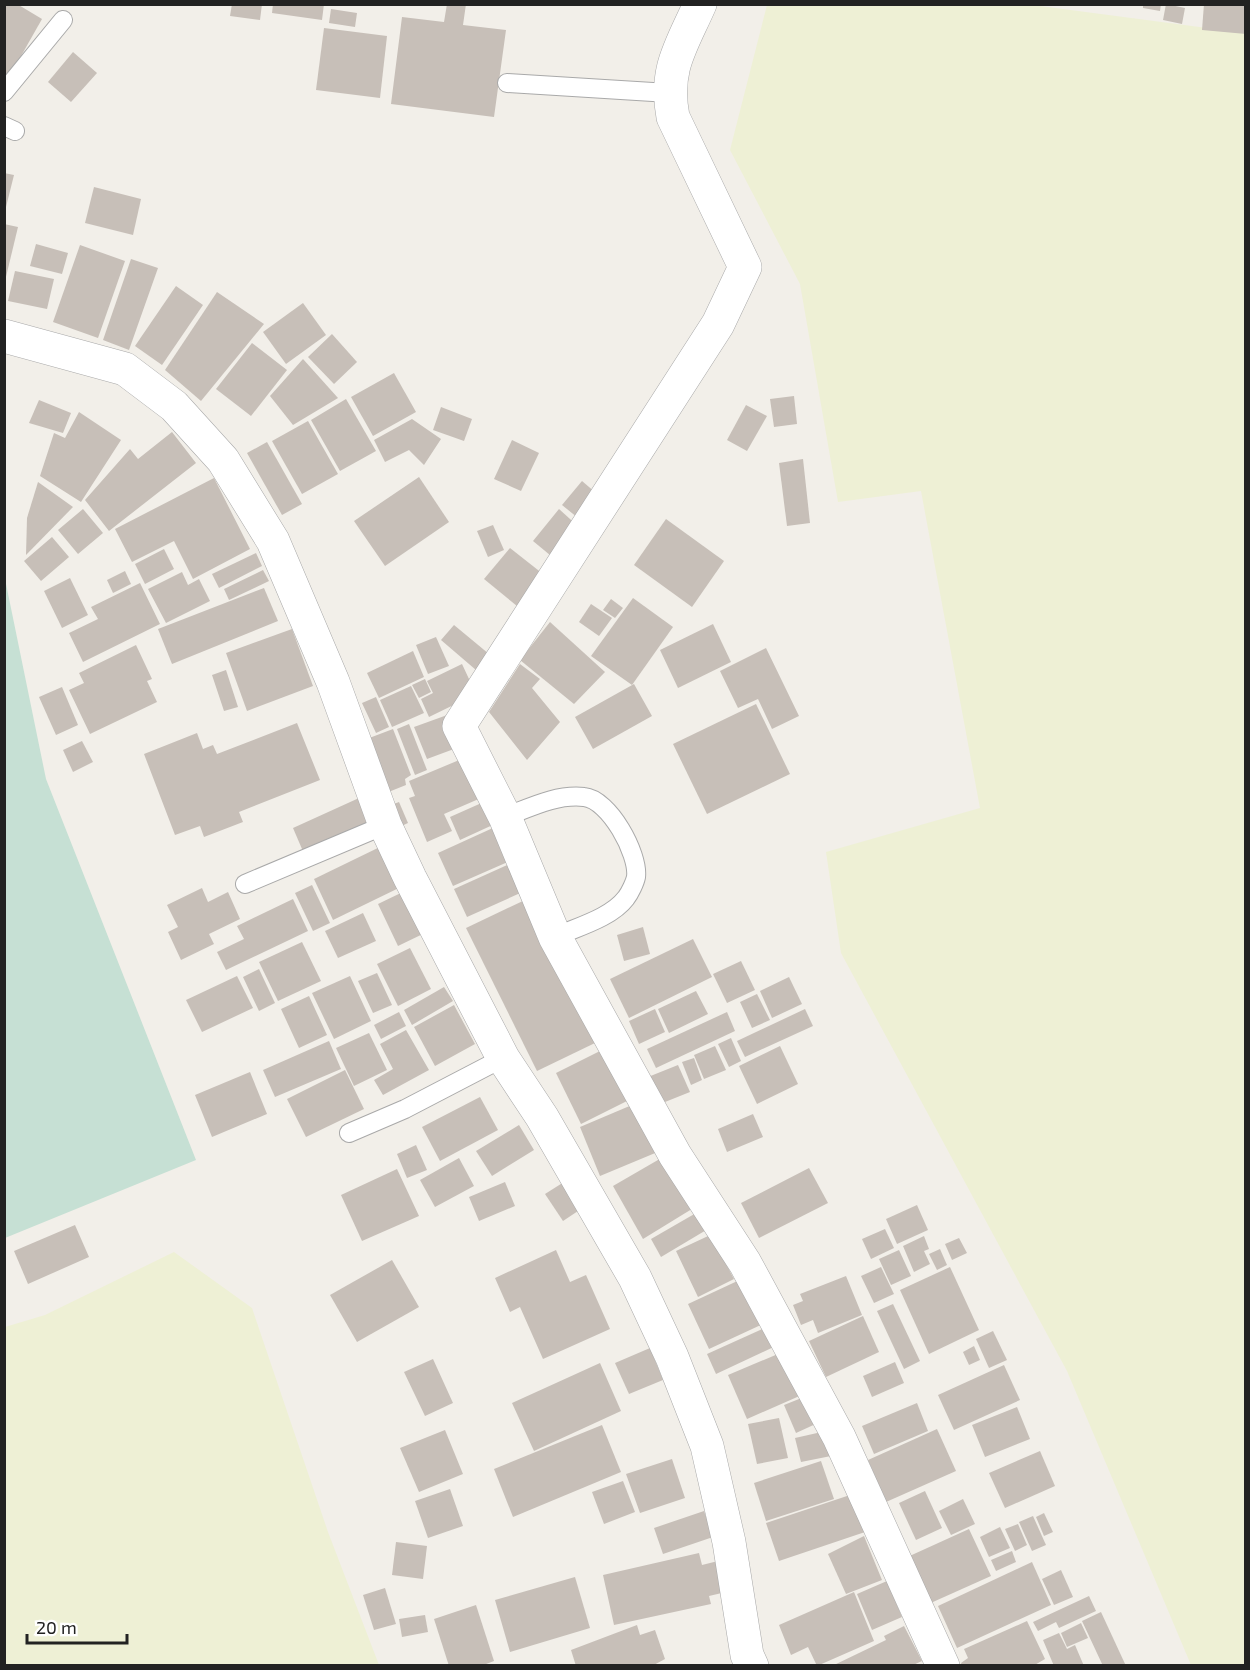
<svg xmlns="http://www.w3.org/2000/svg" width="1250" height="1670" viewBox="0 0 1250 1670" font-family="'Exo 2',sans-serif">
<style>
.farmland{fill:#eef0d5}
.wetland{fill:#c6e0d4}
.building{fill:#c7bfb8}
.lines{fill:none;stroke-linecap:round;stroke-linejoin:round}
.lane-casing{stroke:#a9a9a9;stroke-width:20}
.street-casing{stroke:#a9a9a9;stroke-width:34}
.lane{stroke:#fff;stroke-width:18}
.street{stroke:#fff;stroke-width:33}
</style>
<rect width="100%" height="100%" fill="#f2efe9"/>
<!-- farmland -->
<g class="farmland">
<polygon points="1025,4 1245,33 1245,1665 1191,1665 1067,1371 841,953 826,852 980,808 921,491 838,502 800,284 730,150 767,5"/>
<polygon points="174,1252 252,1308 328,1532 379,1665 5,1665 5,1327 45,1315"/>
</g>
<!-- wetland -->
<polygon class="wetland" points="4,574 46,779 196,1160 5,1238"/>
<!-- building -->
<g class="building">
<polygon points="4,4 17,4 42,19 4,86"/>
<polygon points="232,4 262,4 260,20 230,16"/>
<polygon points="273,4 324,4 322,20 272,13"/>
<polygon points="447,4 466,4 463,25 506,30 494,117 391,104 402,17 444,22"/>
<polygon points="1143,4 1161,4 1160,11 1143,8"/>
<polygon points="1166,4 1185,8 1182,24 1163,20"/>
<polygon points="1204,4 1246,4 1246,34 1202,30"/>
<polygon points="331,9 357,13 355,27 329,23"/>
<polygon points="324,28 387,36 380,98 316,90"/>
<polygon points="73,52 97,73 71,102 48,82"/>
<polygon points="4,173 14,175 5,211 4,211"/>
<polygon points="94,187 141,199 133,235 85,223"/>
<polygon points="4,224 18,227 5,281 4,281"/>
<polygon points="36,244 68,253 62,274 30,266"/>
<polygon points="80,245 125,261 98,338 53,322"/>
<polygon points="131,259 158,268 129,350 103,340"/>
<polygon points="15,271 54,279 47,309 8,301"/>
<polygon points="176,286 203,305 162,365 135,346"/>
<polygon points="217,292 264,324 201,401 165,370"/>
<polygon points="303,303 326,335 286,364 263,332"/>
<polygon points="332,334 357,362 334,384 308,357"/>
<polygon points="252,343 287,370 251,416 216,389"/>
<polygon points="303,359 338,398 293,425 270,396"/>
<polygon points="394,373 416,412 373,436 351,397"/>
<polygon points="794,396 797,424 774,427 770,399"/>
<polygon points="346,399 376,451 340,471 311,420"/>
<polygon points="39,400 71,413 63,433 29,423"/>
<polygon points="746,405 767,416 747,451 727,440"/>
<polygon points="441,407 472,419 464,441 433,430"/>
<polygon points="79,412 121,440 81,502 40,476 54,433 65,438"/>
<polygon points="412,419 441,439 424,465 409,450 385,462 374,440"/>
<polygon points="308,421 338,474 302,494 272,441"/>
<polygon points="172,432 196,463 109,531 85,500 130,449 138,459"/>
<polygon points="512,440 539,453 521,491 494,479"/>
<polygon points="267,442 302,504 282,515 247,453"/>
<polygon points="803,459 810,523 787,526 779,463"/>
<polygon points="419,477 449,522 385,566 354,521"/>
<polygon points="214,478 250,549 193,579 174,541 132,562 115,529"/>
<polygon points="582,481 603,499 583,522 562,505"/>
<polygon points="38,482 73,507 26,555 27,518"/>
<polygon points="83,509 103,533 78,554 58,530"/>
<polygon points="559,509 581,529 556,560 533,541"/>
<polygon points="666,519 724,561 692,607 634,565"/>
<polygon points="493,525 504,550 488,557 477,531"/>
<polygon points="52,537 69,557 41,581 24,561"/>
<polygon points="510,548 543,574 517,606 484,579"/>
<polygon points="164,549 174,569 145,584 135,564"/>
<polygon points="256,553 262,566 219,588 212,574"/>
<polygon points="263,570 269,581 229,600 224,589"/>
<polygon points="125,571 131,584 113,593 107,580"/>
<polygon points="182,572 188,585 199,579 210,601 166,623 148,589"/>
<polygon points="70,578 88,615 62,628 44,591"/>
<polygon points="140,583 160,624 83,662 69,633 98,619 91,607"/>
<polygon points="264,588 278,621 172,664 158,629"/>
<polygon points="633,598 673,627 632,685 591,656"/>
<polygon points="611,599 623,608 615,618 603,610"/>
<polygon points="591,604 612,618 599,636 579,622"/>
<polygon points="550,622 605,672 574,704 520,660"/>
<polygon points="713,624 731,662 678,688 660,650"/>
<polygon points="454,625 489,654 476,670 441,640"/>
<polygon points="292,629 313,686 247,711 226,653"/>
<polygon points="436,637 449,666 428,674 416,645"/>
<polygon points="136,645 152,679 147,681 157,702 90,734 69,690 84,683 79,673"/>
<polygon points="766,648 799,716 772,729 758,699 738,708 720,671"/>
<polygon points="413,651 424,677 379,698 367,673"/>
<polygon points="462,664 476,694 429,717 421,699 433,693 427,681"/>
<polygon points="520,664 540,679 532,688 560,722 527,760 489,712"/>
<polygon points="226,670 238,707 224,711 212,675"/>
<polygon points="425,679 431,692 419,698 412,685"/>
<polygon points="634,684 652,716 593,749 575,717"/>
<polygon points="411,686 424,713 392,727 380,700"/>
<polygon points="62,687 78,725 56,735 39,697"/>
<polygon points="376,697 389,727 376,733 362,703"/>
<polygon points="756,704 790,774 707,814 673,744"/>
<polygon points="450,714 462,746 427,759 414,727"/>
<polygon points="297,723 320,780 239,812 243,822 204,837 200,826 175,835 144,754 197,733 203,749 213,745 217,754"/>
<polygon points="409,724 427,770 415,775 397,729"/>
<polygon points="393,729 411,775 405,779 406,785 386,793 364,740"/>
<polygon points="82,741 93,762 73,772 63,750"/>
<polygon points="464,758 481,798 444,814 452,831 427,842 409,798 415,796 409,781"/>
<polygon points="359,798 371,826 305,856 293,828"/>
<polygon points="486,801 497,823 460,840 450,817"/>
<polygon points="399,802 408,823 395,829 386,807"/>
<polygon points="495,827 510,861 453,886 438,853"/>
<polygon points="386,844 405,885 333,920 314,879"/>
<polygon points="514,862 527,890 467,917 454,889"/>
<polygon points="312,885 330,923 313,931 295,893"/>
<polygon points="202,888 208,902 228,892 240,919 209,934 214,944 181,960 168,932 178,927 167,905"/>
<polygon points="409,889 429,931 398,946 378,904"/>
<polygon points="293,899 308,931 226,970 217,952 244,939 237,926"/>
<polygon points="525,900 595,1043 537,1071 466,928"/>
<polygon points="363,913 376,941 338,958 325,931"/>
<polygon points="643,927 650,954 624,961 617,935"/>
<polygon points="693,939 712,977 629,1018 610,979"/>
<polygon points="302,942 321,981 278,1001 259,962"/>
<polygon points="410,948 431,989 398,1006 377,964"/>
<polygon points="741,961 755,990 727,1003 713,974"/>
<polygon points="259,969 275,1003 259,1011 243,977"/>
<polygon points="377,973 392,1005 373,1013 358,981"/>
<polygon points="237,976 253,1008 202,1032 186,1000"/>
<polygon points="350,976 371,1021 334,1039 312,993"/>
<polygon points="789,977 802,1004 772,1018 760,991"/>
<polygon points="444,987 453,1001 412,1025 404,1010"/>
<polygon points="696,991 708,1014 669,1033 658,1009"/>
<polygon points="757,994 770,1020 752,1028 740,1002"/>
<polygon points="309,996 327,1035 299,1048 281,1009"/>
<polygon points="454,1005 475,1044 435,1066 414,1027"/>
<polygon points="655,1009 665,1032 639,1044 629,1021"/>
<polygon points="805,1009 813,1026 745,1057 737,1041"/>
<polygon points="399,1012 406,1026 381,1039 374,1025"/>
<polygon points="727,1012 735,1031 656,1068 647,1049"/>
<polygon points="406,1030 429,1070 383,1095 374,1080 393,1069 380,1044"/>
<polygon points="369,1033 387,1070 354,1086 336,1048"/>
<polygon points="731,1038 741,1061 729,1067 718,1044"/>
<polygon points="329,1041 341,1069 275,1097 263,1070"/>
<polygon points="715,1046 726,1070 704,1079 694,1055"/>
<polygon points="780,1046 798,1084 757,1104 739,1066"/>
<polygon points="606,1048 631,1099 581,1124 556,1073"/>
<polygon points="694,1058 702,1080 691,1085 682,1062"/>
<polygon points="678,1065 690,1092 660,1104 648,1077"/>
<polygon points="345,1070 364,1109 306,1137 287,1099"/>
<polygon points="250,1072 267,1114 212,1137 195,1095"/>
<polygon points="480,1097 498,1130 440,1161 422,1127"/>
<polygon points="639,1102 660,1151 600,1176 580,1127"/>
<polygon points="753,1114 763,1137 727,1152 718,1129"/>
<polygon points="519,1125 534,1150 492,1176 476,1151"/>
<polygon points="416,1145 427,1170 407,1178 397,1154"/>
<polygon points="670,1153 700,1204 643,1239 613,1186"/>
<polygon points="459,1158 474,1186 435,1207 420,1180"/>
<polygon points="809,1168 828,1203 759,1238 741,1203"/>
<polygon points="397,1169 419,1216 362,1241 341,1195"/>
<polygon points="505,1182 515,1206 479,1221 469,1197"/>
<polygon points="564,1182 581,1209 563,1221 545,1194"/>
<polygon points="917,1205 928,1230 897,1244 886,1219"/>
<polygon points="703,1209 713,1226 661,1257 651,1239"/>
<polygon points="75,1225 89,1257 28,1284 14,1251"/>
<polygon points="885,1229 894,1248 871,1259 862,1239"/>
<polygon points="721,1230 726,1264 734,1279 698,1297 676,1251"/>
<polygon points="924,1236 929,1249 924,1251 930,1264 914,1272 903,1246"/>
<polygon points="959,1238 967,1253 952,1260 945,1244"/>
<polygon points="940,1249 947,1265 937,1270 929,1254"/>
<polygon points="556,1250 570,1282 586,1275 610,1329 543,1359 520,1307 510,1312 495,1278"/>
<polygon points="899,1250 911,1276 891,1285 879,1259"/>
<polygon points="392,1260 419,1307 357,1342 330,1295"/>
<polygon points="881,1267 894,1294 874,1303 861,1276"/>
<polygon points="950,1267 979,1330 929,1354 900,1290"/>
<polygon points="846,1276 862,1315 818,1333 813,1320 801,1325 793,1305 803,1301 800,1294"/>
<polygon points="746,1277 767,1322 709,1349 688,1304"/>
<polygon points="893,1304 920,1361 904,1369 877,1311"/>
<polygon points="863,1316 879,1352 826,1377 809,1341"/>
<polygon points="769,1326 778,1345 716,1374 707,1354"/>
<polygon points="993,1331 1007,1360 989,1368 976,1339"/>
<polygon points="974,1346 980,1360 969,1365 963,1352"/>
<polygon points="650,1348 663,1380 629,1394 615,1363"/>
<polygon points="785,1351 804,1394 747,1419 728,1375"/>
<polygon points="433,1359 453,1403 425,1416 404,1372"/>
<polygon points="895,1362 904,1383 872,1397 863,1376"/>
<polygon points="600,1363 621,1411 534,1451 512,1403"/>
<polygon points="1004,1365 1020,1400 954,1430 938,1395"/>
<polygon points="809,1395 820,1422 796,1433 784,1405"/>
<polygon points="917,1403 928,1431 874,1454 862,1426"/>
<polygon points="1017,1407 1030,1439 985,1457 972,1425"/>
<polygon points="779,1418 788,1458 757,1464 748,1424"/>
<polygon points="602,1425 621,1472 513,1517 494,1469"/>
<polygon points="937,1429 956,1471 886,1502 868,1460"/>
<polygon points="445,1430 463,1474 419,1492 400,1448"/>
<polygon points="826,1431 831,1456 801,1462 795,1438"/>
<polygon points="1040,1451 1055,1486 1005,1508 989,1473"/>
<polygon points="672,1459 685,1498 640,1513 626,1474"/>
<polygon points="821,1461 834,1499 766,1521 754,1483"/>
<polygon points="623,1481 635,1512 604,1524 592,1492"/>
<polygon points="450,1489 463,1526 428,1538 415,1501"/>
<polygon points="925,1491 942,1528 916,1540 899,1503"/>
<polygon points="856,1493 868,1531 779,1561 766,1523"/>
<polygon points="963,1499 975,1524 951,1535 939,1511"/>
<polygon points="704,1511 713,1537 663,1554 654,1528"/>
<polygon points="1044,1513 1053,1532 1044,1536 1036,1517"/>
<polygon points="1033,1516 1046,1545 1032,1551 1019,1522"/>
<polygon points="1018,1524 1027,1545 1015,1551 1005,1529"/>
<polygon points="1000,1527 1010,1548 989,1557 980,1537"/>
<polygon points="969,1529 991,1576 924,1606 903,1559"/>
<polygon points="864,1536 882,1580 846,1594 828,1554"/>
<polygon points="396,1542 427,1546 423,1579 392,1575"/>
<polygon points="1012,1551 1016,1562 996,1571 991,1560"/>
<polygon points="699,1553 702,1565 718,1561 726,1592 709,1596 711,1604 614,1625 603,1575"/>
<polygon points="1032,1562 1051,1605 957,1648 938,1606"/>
<polygon points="1061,1570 1073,1597 1054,1605 1042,1579"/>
<polygon points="575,1577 590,1628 510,1652 495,1600"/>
<polygon points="887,1581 902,1617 872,1630 857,1594"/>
<polygon points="385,1588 396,1624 374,1630 363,1595"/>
<polygon points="854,1592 874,1641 817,1666 808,1647 791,1655 779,1625"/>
<polygon points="1089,1596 1096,1611 1059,1628 1056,1622 1038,1631 1033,1622"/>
<polygon points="476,1605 494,1661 481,1666 449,1666 434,1619"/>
<polygon points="1101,1612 1126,1666 1103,1666 1082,1621"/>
<polygon points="425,1615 428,1632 402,1637 399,1619"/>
<polygon points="1027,1621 1045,1659 1033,1666 962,1666 961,1663 968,1658 964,1649"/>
<polygon points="1081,1623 1088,1638 1067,1647 1061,1633"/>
<polygon points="637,1625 640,1635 655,1630 665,1659 652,1666 576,1666 571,1650"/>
<polygon points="904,1626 922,1661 911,1666 832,1666 886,1640 884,1636"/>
<polygon points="1059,1633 1067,1649 1075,1645 1084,1666 1054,1666 1043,1640"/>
</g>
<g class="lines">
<!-- lane casing -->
<g class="lane-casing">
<g id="lane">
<polyline points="507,83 669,93"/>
<polyline points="4,92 63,20"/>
<polyline points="4,126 15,131"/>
<path d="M 505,817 C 531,807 557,794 584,797 C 609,799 639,854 636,877 C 635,882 630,893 626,898 C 611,918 577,927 555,937"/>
<polyline points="245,884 385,825"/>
<polyline points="349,1133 405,1109 503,1058"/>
</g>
</g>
<!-- street casing -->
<g class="street-casing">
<g id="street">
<path d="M 700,4 C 681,47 664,69 673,117 L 745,267 L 718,324 L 459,726 L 505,817 L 555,937 L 675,1155 L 745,1263 L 839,1437 L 943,1666"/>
<polyline points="4,336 125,369 174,406 223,460 273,541 333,682 385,825 410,878 503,1058 542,1117 635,1278 672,1357 707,1446 729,1542 747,1655 752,1666"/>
</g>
</g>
<!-- lane -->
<use href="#lane" class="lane"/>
<!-- street -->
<use href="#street" class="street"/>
</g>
<!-- border -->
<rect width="1250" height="1670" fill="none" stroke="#222222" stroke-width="12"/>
<!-- scale -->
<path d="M27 1634v9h100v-9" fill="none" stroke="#222222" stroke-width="3"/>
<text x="36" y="1634" font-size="18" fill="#222222" stroke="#ffffff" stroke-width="4.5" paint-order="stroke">20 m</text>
</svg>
